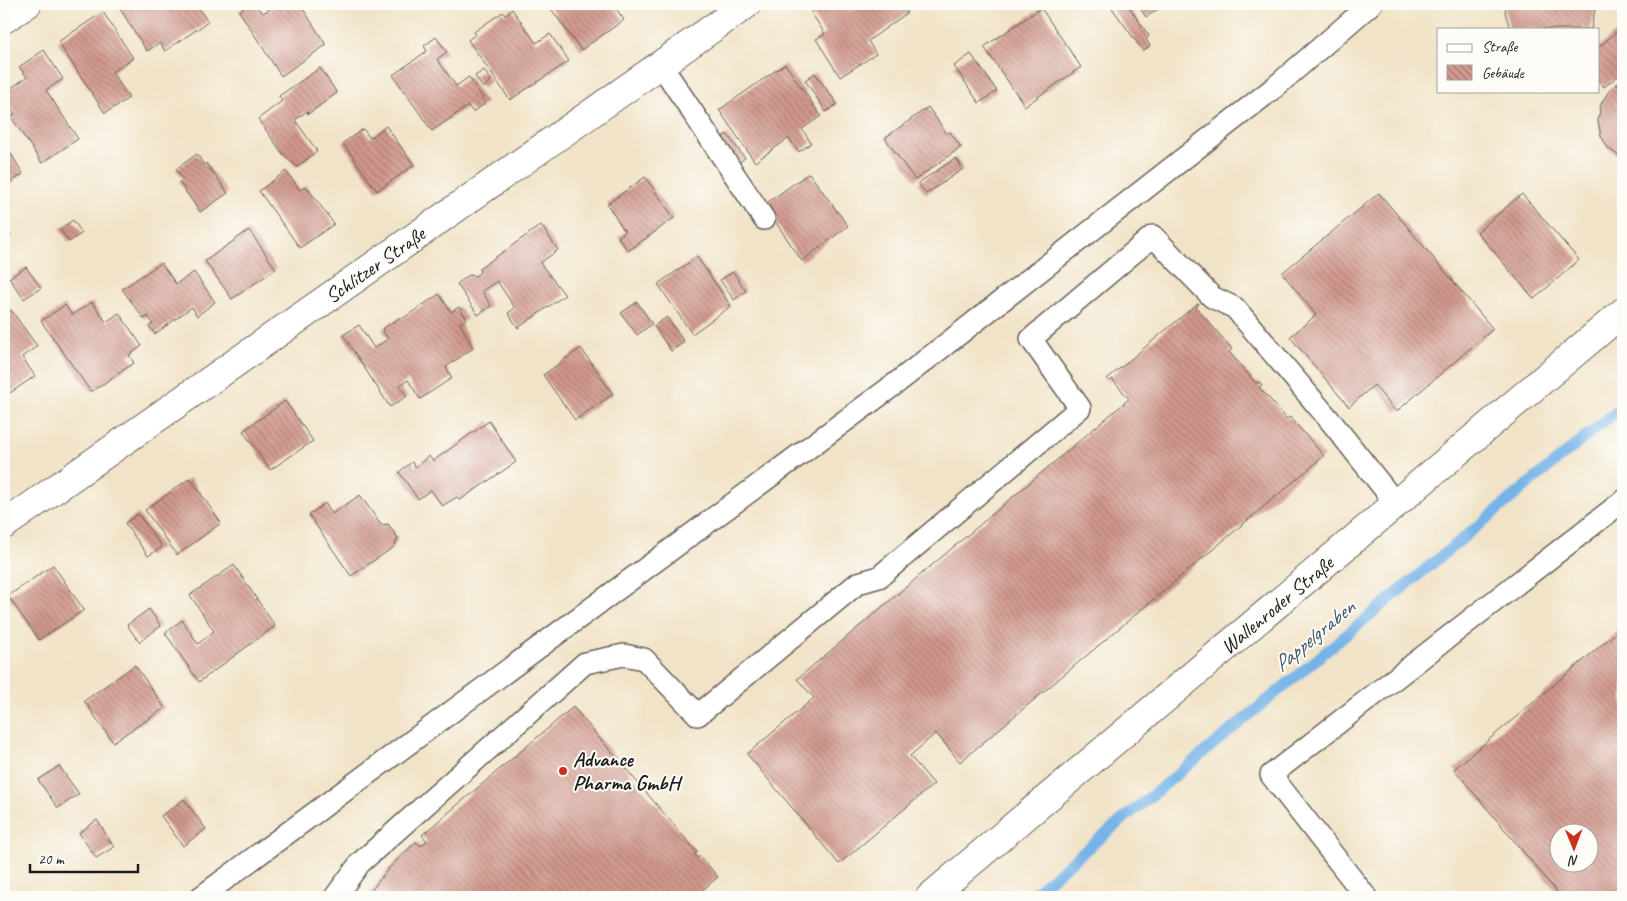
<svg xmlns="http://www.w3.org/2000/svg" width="1627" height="901" viewBox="0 0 1627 901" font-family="Caveat,sans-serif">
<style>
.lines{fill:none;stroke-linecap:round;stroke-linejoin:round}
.stream{stroke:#75b3e8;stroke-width:11}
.building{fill:url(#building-back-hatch);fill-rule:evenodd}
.lane-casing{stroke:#676258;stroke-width:24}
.street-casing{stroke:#676258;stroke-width:30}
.lane{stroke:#fff;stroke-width:21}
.street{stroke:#fff;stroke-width:28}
.poi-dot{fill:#c8321e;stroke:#fdfcf7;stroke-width:2}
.labels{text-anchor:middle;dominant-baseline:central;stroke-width:4;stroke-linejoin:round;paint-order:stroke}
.street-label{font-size:21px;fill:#1c1c1c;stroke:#fdfcf7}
.poi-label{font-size:21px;font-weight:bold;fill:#1c1c1c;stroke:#fdfcf7;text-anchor:start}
.water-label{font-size:22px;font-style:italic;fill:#40586e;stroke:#fdfcf7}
</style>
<defs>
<pattern id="building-back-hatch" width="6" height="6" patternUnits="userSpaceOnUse" patternTransform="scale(1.25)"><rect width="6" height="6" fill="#d1988c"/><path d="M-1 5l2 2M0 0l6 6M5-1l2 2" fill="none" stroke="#a97b72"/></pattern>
</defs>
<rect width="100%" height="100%" fill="#fdfcf7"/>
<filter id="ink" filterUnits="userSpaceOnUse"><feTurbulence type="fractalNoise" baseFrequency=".02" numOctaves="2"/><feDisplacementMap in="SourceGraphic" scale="10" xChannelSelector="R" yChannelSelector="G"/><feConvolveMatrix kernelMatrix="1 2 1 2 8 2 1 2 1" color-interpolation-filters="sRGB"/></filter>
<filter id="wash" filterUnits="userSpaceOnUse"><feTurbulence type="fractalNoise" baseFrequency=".0096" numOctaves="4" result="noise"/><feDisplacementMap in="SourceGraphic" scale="20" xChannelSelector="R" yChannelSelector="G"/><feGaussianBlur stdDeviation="1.12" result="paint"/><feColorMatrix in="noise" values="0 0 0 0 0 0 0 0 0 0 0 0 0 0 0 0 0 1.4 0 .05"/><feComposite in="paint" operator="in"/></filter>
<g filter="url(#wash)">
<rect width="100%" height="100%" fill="#f1e3c7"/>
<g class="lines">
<!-- stream -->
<polyline class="stream" points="1029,897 1623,406"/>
</g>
<g id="blocks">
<!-- building -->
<g class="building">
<polygon points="129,4 196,4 208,22 165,51 160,43 147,51 120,9"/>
<polygon points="250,4 253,4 263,13 278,4 300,4 326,45 281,76 239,11"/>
<polygon points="553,4 613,4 624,20 581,50 549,6"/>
<polygon points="824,4 844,4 849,11 860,4 900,4 907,13 868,41 876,54 840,77 816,39 825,34 811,12"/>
<polygon points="1119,4 1127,4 1149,36 1146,39 1150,46 1143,51 1112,8"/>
<polygon points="1137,4 1166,4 1146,17"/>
<polygon points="1507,4 1594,4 1595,9 1591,29 1510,29 1505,12"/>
<polygon points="1041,8 1081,67 1025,106 984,47"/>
<polygon points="512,9 536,43 550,34 569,61 510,100 468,40 476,34 474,32 488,22 503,12 505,15"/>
<polygon points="103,12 133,58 112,72 129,98 105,113 58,42"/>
<polygon points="1623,26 1623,72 1604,87 1598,80 1598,48"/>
<polygon points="436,37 447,52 437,59 456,86 469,77 486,103 473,112 468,106 432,131 393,75 427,51 424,46"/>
<polygon points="44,50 63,79 46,90 78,139 42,163 11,117 15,114 4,98 4,93 27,77 19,67"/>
<polygon points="971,54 997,91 979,103 954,66"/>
<polygon points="785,64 821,116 802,129 811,143 799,152 789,138 755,162 719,110"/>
<polygon points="320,68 337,93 308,114 307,111 295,120 317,151 297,167 283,154 258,119 282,101 279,96"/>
<polygon points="484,70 491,81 483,88 475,76"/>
<polygon points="815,73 837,104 826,112 805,80"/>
<polygon points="1623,80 1623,159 1608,148 1601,136 1598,121 1601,104 1610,89"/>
<polygon points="928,107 947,134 950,132 961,147 915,180 885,138"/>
<polygon points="386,126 414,165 377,191 343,143 363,129 370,138"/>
<polygon points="727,134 745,158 733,167 716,142"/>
<polygon points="10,152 23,174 4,187 4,156"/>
<polygon points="197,154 204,165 206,163 228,193 200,212 179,182 183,179 176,169"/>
<polygon points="956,158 963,169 926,194 918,183"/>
<polygon points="286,171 300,190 306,186 334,224 300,248 259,191"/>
<polygon points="809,173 848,226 802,261 764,205"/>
<polygon points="645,177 674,218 628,251 618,237 625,232 607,204"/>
<polygon points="1379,193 1493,329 1396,412 1374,385 1349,407 1290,337 1316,315 1282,273"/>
<polygon points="1522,194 1579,260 1534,299 1477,232"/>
<polygon points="73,220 82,233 69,242 60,229"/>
<polygon points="4,225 11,235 4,240"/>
<polygon points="541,225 558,250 540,263 565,295 518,328 508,313 515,308 497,281 482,291 491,306 478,315 457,284 469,275 475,276 480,272 479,269"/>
<polygon points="249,230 276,269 232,299 205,261"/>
<polygon points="697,257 731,306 692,334 658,284"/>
<polygon points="161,263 176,284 194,272 215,302 197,316 192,307 155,334 149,326 153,324 148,316 144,319 122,289"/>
<polygon points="26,267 41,288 24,299 9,278"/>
<polygon points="733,272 746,291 734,300 720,280"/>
<polygon points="439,294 451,312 459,307 467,319 460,323 473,348 446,367 452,378 420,399 408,380 399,386 407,396 390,407 343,335 359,325 374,348 388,339 382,329 401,317 402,319"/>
<polygon points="92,302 106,322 119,313 142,346 129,355 134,363 91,392 41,321 65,305 72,315"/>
<polygon points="637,302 652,324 637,335 621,313"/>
<polygon points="1198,303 1199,304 1196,307 1232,349 1229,352 1256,383 1259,382 1262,385 1259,387 1287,419 1290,417 1324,456 960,762 936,733 910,756 934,784 839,864 747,754 814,698 797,679 1129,399 1112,379 1109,382 1107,379"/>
<polygon points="11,310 37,346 22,357 35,376 4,397 4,315"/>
<polygon points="667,317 684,342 671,351 654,326"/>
<polygon points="581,348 613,394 575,420 543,375"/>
<polygon points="285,401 313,441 270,470 243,431"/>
<polygon points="489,421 516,462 460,500 457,497 442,506 431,490 418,499 399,472 412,462 415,467 429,456 433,461"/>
<polygon points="190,478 221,523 177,555 145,510"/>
<polygon points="360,495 381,525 388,524 398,538 394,547 351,576 309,515 325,503 332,514"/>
<polygon points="138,514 162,547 148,556 125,523"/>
<polygon points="53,565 84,610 39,640 8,596"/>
<polygon points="234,565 275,626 199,682 165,633 182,620 198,644 214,631 190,595"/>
<polygon points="149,609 161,626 139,642 127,625"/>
<path d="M 1623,627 L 1623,897 L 1561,897 L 1454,769 ZM 1560,834 L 1590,834 L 1590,864 L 1560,864 Z"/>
<polygon points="135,665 165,708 113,742 84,701"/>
<polygon points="573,707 697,852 694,854 698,858 700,856 718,877 694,897 366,897 389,868 416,842 421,846 427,841 422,835"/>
<polygon points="59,766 79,794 58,808 38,780"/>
<polygon points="184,799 206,829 183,846 161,816"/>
<polygon points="97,820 114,847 96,858 79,833"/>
</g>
</g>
</g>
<g filter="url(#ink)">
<use href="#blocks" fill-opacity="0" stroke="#676258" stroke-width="1"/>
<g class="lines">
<!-- lane casing -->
<g class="lane-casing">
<g id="lane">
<polyline points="661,65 764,219"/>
<polyline points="201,897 899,381 1275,87 1371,4"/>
<polyline points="335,897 360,863 585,663 624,655 644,659 698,715 858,583 879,577 1080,408 1031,339 1153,236 1212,297 1235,308 1333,424 1397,505"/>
<polyline points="1366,897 1271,775 1623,501"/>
</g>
</g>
<!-- street casing -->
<g class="street-casing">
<g id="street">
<polyline points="4,19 27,4"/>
<polyline points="4,525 747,4"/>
<polyline points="930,897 1623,312"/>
</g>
</g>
<!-- lane -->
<use href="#lane" class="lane"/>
<!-- street -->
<use href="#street" class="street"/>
</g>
</g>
<!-- markers -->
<circle class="poi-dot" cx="563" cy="771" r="5"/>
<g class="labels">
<!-- street labels -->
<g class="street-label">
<text transform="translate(375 265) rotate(-35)">Schlitzer Straße</text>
<text transform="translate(1277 605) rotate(-40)">Wallenroder Straße</text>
</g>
<!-- poi labels -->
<g class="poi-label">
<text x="573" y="759">Advance<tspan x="573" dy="24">Pharma GmbH</tspan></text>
</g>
<!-- water labels -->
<g class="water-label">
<text transform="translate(1314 636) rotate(-40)">Pappelgraben</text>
</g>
</g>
<!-- margin -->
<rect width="1627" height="901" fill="none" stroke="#fdfcf7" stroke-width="20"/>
<!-- legend -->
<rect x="1437" y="28" width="162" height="65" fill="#fdfcf7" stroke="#a3a29f"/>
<rect x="1447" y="44" width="25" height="8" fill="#ffffff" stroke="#a3a29f"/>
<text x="1482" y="52" font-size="15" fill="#1c1c1c">Straße</text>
<rect x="1447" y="65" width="25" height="15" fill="url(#building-back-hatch)" stroke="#a3a29f"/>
<text x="1482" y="78" font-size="15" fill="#1c1c1c">Gebäude</text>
<!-- north arrow -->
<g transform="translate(1574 848) rotate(179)"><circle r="24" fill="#fdfcf7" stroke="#a3a29f"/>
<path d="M0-4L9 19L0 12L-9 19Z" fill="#c8321e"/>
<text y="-8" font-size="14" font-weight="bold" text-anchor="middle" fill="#1c1c1c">N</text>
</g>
<!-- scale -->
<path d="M30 864v8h108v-8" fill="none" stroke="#1c1c1c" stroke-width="2.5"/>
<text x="38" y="864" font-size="15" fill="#1c1c1c" stroke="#fdfcf7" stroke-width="4" paint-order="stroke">20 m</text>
</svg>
